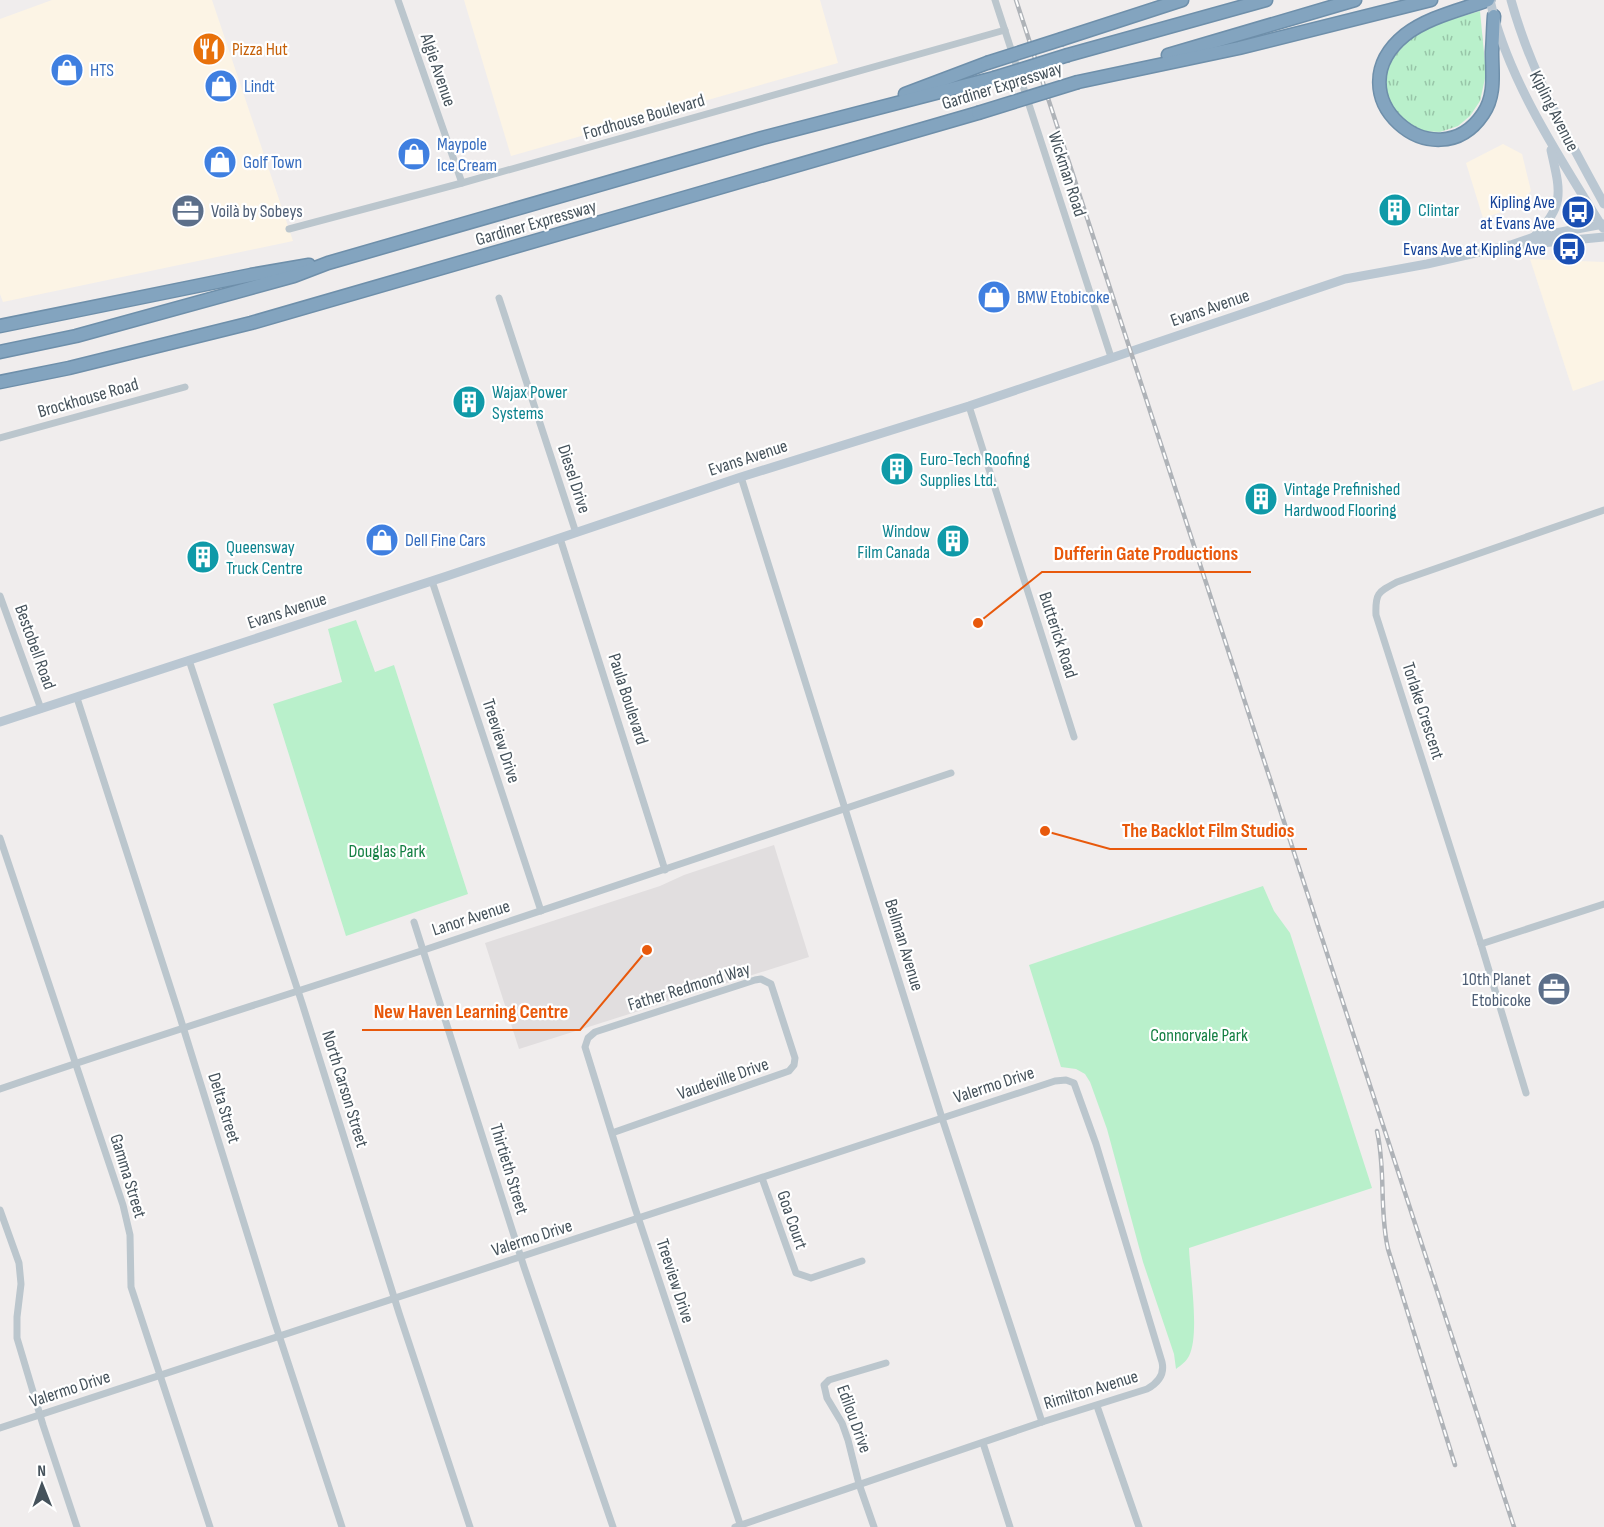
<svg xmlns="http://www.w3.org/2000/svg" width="1604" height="1527" viewBox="0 0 1604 1527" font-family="'Sofia Sans Condensed',sans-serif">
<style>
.commercial{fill:#fcf4e5}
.education{fill:#e1dedf}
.grass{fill:url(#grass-tufts)}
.green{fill:#b9f0cb}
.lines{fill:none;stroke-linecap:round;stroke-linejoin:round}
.highway-casing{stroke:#6e8faa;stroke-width:15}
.street{stroke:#bbc6cd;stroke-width:7}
.secondary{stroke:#bac7d2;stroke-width:9}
.highway{stroke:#83a4bf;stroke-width:12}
.rail-casing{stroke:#afb3b8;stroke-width:4.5}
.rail{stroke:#fff;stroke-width:2;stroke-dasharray:7;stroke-linecap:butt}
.highway-bridge-casing{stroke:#6e8faa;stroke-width:15;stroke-linecap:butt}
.highway-bridge{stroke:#83a4bf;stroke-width:12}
.labels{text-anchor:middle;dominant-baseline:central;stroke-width:4.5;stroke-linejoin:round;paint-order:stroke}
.food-label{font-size:18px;fill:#c56008;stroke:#fff;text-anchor:start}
.shop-label{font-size:18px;fill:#366cbe;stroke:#fff;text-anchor:start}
.street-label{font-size:18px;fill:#45525b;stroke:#fff}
.transit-label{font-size:18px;fill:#164399;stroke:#fff;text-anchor:end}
.culture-label{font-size:18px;fill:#0d838f;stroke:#fff;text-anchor:start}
.service-label{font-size:18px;fill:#4e5e75;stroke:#fff;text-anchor:start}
.park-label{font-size:18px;fill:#137f42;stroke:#fff}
.leader{fill:none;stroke:#e8590c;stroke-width:2}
.callout-dot{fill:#e8590c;stroke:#fff;stroke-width:2}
.callout-label{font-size:20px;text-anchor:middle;font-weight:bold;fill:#e8590c;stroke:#fff;stroke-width:4.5;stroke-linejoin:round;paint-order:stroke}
</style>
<defs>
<pattern id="grass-tufts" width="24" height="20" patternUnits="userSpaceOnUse" patternTransform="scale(1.5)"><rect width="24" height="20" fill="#b9f0cb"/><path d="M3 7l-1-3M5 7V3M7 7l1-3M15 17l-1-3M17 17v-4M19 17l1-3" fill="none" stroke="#98c5a8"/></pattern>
</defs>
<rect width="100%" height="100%" fill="#f0eded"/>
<!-- commercial -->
<g class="commercial">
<polygon points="52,0 212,0 293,241 3,302 0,294 0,19"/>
<polygon points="464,0 820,0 838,63 511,156"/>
<polygon points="1503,144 1522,154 1531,191 1517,207 1483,218 1466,163"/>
<polygon points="1530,259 1604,262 1604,380 1573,391"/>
</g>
<!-- education -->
<polygon class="education" points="774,845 809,957 519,1049 485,943 660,886 684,875"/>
<!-- grass -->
<polygon class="grass" points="1480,11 1486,74 1480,101 1470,116 1458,126 1440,132 1423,131 1408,126 1395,115 1383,84 1388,64 1413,35 1430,26"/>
<!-- green -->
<g class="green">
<polygon points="356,620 375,672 394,665 468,894 346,936 273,704 342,682 328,629"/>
<path d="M 1263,886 L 1274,911 L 1290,933 L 1372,1188 L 1189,1248 C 1190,1274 1200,1335 1189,1356 C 1186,1362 1181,1365 1176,1369 L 1174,1354 L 1143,1262 L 1107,1129 L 1090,1082 L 1085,1074 L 1076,1069 L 1061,1067 L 1029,965 Z"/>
</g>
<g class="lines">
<!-- highway casing -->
<g class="highway-casing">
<g id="highway">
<path d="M 1488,0 C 1461,10 1428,17 1405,35 C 1331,95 1436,184 1483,114 C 1496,95 1492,73 1492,52 C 1493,40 1493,28 1494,16"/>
<polyline points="1062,39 1182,0"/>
<polyline points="1068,55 1266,0"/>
<polyline points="1168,55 1355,0"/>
<polyline points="1078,82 1239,48 1431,0"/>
<polyline points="905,94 987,63"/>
<polyline points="0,326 251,275 309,265"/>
<polyline points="0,352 76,336 294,276 328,263 762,138 994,78"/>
<polyline points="0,382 69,368 251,323 978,113"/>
</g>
</g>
<!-- street -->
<g class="street">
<polyline points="398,0 462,183"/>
<polyline points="995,0 1111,357"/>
<polyline points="289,229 462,183 1005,30"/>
<polyline points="499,298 576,533"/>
<polyline points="969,406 1074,737"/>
<polyline points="0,438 185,387"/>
<polyline points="741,477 942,1118 1042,1422"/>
<polyline points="560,538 665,870"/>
<polyline points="432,581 541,911"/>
<polyline points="0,596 41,709"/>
<polyline points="189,660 302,1003 399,1313 470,1527"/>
<polyline points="77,698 179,1014 275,1323 342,1527"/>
<polyline points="0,838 123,1205 130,1235 131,1287 210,1527"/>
<polyline points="414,922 524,1267 613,1527"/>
<polyline points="1481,944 1604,904"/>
<path d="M 0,1089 C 140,1041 281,997 421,951 C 598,893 774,831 951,773"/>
<path d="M 1526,1093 L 1481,944 L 1376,615 C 1375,593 1378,592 1397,582 L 1604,510"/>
<polyline points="612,1133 789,1071 794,1065 795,1058 771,984 761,979 755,980 595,1032 588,1038 585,1047 635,1208 741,1527"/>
<polyline points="762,1178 796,1273 811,1278 862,1261"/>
<polyline points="0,1210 19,1263 21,1284 17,1317 17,1338 43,1425 77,1527"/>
<polyline points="1097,1406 1139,1527"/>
<path d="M 0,1428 L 1055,1081 L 1066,1080 L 1074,1083 L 1096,1144 L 1162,1362 C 1165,1375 1158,1383 1147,1389 L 1042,1422 L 735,1527"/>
<polyline points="983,1443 1010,1527"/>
<polyline points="874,1527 859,1484 848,1440 842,1423 827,1398 824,1385 829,1380 886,1363"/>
</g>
<!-- secondary -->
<g class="secondary">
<path d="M 1490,0 C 1507,79 1561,160 1603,228"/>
<path d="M 1511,0 C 1531,73 1568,138 1604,204"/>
<path d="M 1534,237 C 1566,205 1560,191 1551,150"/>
<polyline points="1522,245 1604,237"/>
<polyline points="0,722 447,576 741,477 969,406 1345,279 1427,264 1511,245 1534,237 1604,224"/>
</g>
<!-- highway -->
<use href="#highway" class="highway"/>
<!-- rail casing -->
<g class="rail-casing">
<g id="rail">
<polyline points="1016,0 1514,1527"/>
<path d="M 1377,1131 C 1386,1170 1379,1210 1388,1249 L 1455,1465"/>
</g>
</g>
<!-- rail -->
<use href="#rail" class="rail"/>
<!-- highway-bridge casing -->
<g class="highway-bridge-casing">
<g id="highway-bridge">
<polyline points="987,63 1062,39"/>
<polyline points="994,78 1068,55"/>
<polyline points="978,113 1078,82"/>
</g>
</g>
<!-- highway-bridge -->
<use href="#highway-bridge" class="highway-bridge"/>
</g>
<!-- icons -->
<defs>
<g id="restaurant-disc" transform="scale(1.725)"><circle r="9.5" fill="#e8710a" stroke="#fff"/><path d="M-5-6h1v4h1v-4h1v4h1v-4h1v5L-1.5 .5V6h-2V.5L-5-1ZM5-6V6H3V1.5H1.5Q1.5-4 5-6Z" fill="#fff"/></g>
<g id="shop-disc" transform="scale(1.725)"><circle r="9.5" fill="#3f7fe0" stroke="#fff"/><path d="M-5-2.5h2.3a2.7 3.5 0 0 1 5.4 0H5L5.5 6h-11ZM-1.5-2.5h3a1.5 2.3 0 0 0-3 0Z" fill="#fff"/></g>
<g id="building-disc" transform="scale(1.725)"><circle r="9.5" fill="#0f9aa8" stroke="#fff"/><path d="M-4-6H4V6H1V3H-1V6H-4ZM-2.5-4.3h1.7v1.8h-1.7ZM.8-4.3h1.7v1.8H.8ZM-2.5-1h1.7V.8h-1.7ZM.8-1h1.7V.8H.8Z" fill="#fff"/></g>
<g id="office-disc" transform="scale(1.725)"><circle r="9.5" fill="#5c6f8a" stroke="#fff"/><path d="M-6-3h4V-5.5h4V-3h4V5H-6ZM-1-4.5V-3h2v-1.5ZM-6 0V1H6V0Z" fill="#fff"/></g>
<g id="bus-disc" transform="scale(1.725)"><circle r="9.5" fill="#1a4fb4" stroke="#fff"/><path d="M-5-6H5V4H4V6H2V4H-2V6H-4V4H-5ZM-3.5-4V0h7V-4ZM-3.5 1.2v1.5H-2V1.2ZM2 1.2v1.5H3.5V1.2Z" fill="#fff"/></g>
</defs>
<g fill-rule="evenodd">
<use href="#restaurant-disc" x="209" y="49"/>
<use href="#shop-disc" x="67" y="70"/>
<use href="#shop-disc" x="221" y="86"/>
<use href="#shop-disc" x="414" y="154"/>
<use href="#shop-disc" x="220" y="162"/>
<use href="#building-disc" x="1395" y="210"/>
<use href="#office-disc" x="188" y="211"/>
<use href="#bus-disc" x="1578" y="212"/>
<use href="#bus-disc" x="1569" y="249"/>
<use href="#shop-disc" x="994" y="297"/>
<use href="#building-disc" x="469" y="402"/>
<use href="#building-disc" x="897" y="469"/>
<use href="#building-disc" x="1261" y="499"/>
<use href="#shop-disc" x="382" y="540"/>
<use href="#building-disc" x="953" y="541"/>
<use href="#building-disc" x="203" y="557"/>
<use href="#office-disc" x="1554" y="989"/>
</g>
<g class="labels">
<!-- food labels -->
<g class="food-label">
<text x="232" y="49">Pizza Hut</text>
</g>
<!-- shop labels -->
<g class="shop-label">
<text x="90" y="70">HTS</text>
<text x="244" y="86">Lindt</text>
<text x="437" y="144">Maypole<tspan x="437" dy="21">Ice Cream</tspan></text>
<text x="243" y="162">Golf Town</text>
<text x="1017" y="297">BMW Etobicoke</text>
<text x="405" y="540">Dell Fine Cars</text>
</g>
<!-- street labels -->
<g class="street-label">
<text transform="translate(438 70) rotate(71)">Algie Avenue</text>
<text transform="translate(1002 86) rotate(-17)">Gardiner Expressway</text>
<text transform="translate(1554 111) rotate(63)">Kipling Avenue</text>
<text transform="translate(644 117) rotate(-16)">Fordhouse Boulevard</text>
<text transform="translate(1067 174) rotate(72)">Wickman Road</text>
<text transform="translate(536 223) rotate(-16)">Gardiner Expressway</text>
<text transform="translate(1210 308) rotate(-19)">Evans Avenue</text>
<text transform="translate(88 398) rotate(-16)">Brockhouse Road</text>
<text transform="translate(748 458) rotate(-18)">Evans Avenue</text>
<text transform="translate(574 479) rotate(72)">Diesel Drive</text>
<text transform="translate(287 611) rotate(-18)">Evans Avenue</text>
<text transform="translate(1058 635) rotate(72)">Butterick Road</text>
<text transform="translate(35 647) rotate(70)">Bestobell Road</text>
<text transform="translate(628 699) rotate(72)">Paula Boulevard</text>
<text transform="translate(1423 711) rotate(72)">Torlake Crescent</text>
<text transform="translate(501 741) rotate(72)">Treeview Drive</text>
<text transform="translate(471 918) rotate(-18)">Lanor Avenue</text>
<text transform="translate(904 945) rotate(73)">Bellman Avenue</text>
<text transform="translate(689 987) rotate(-17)">Father Redmond Way</text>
<text transform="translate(723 1079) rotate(-19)">Vaudeville Drive</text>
<text transform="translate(994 1085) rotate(-18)">Valermo Drive</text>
<text transform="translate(345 1089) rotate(73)">North Carson Street</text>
<text transform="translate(224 1108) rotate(73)">Delta Street</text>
<text transform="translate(509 1169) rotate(73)">Thirtieth Street</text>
<text transform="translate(128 1176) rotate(73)">Gamma Street</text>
<text transform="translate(792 1220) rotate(71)">Goa Court</text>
<text transform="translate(532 1238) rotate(-18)">Valermo Drive</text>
<text transform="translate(675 1281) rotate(72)">Treeview Drive</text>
<text transform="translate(70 1389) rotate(-18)">Valermo Drive</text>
<text transform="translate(1091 1390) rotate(-17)">Rimilton Avenue</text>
<text transform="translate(854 1419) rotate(70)">Edilou Drive</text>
</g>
<!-- transit labels -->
<g class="transit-label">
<text x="1555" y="202">Kipling Ave<tspan x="1555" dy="21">at Evans Ave</tspan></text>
<text x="1546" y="249">Evans Ave at Kipling Ave</text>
</g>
<!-- culture labels -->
<g class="culture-label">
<text x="1418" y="210">Clintar</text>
<text x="492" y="392">Wajax Power<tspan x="492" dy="21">Systems</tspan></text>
<text x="920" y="459">Euro-Tech Roofing<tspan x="920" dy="21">Supplies Ltd.</tspan></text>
<text x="1284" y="489">Vintage Prefinished<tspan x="1284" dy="21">Hardwood Flooring</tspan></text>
<text x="930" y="531" text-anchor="end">Window<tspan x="930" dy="21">Film Canada</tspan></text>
<text x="226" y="547">Queensway<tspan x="226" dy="21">Truck Centre</tspan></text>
</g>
<!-- service labels -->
<g class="service-label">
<text x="211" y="211">Voilà by Sobeys</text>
<text x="1531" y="979" text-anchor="end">10th Planet<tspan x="1531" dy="21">Etobicoke</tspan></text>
</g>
<!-- park labels -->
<g class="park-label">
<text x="387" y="851">Douglas Park</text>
<text x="1199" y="1035">Connorvale Park</text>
</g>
</g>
<!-- callouts -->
<path class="leader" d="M978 623L1042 572H1251M1045 831L1110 849H1307M647 950L580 1030H362"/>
<g class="callout-dot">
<circle cx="978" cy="623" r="6"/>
<circle cx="1045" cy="831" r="6"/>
<circle cx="647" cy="950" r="6"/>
</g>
<g class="callout-label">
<text x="1146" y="560">Dufferin Gate Productions</text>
<text x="1208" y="837">The Backlot Film Studios</text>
<text x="471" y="1018">New Haven Learning Centre</text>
</g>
<!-- north arrow -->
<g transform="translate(42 1485) rotate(359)" stroke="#ffffff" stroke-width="4.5" paint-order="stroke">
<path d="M0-4.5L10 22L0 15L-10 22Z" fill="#45525b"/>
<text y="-9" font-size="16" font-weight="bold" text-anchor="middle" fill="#45525b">N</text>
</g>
</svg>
